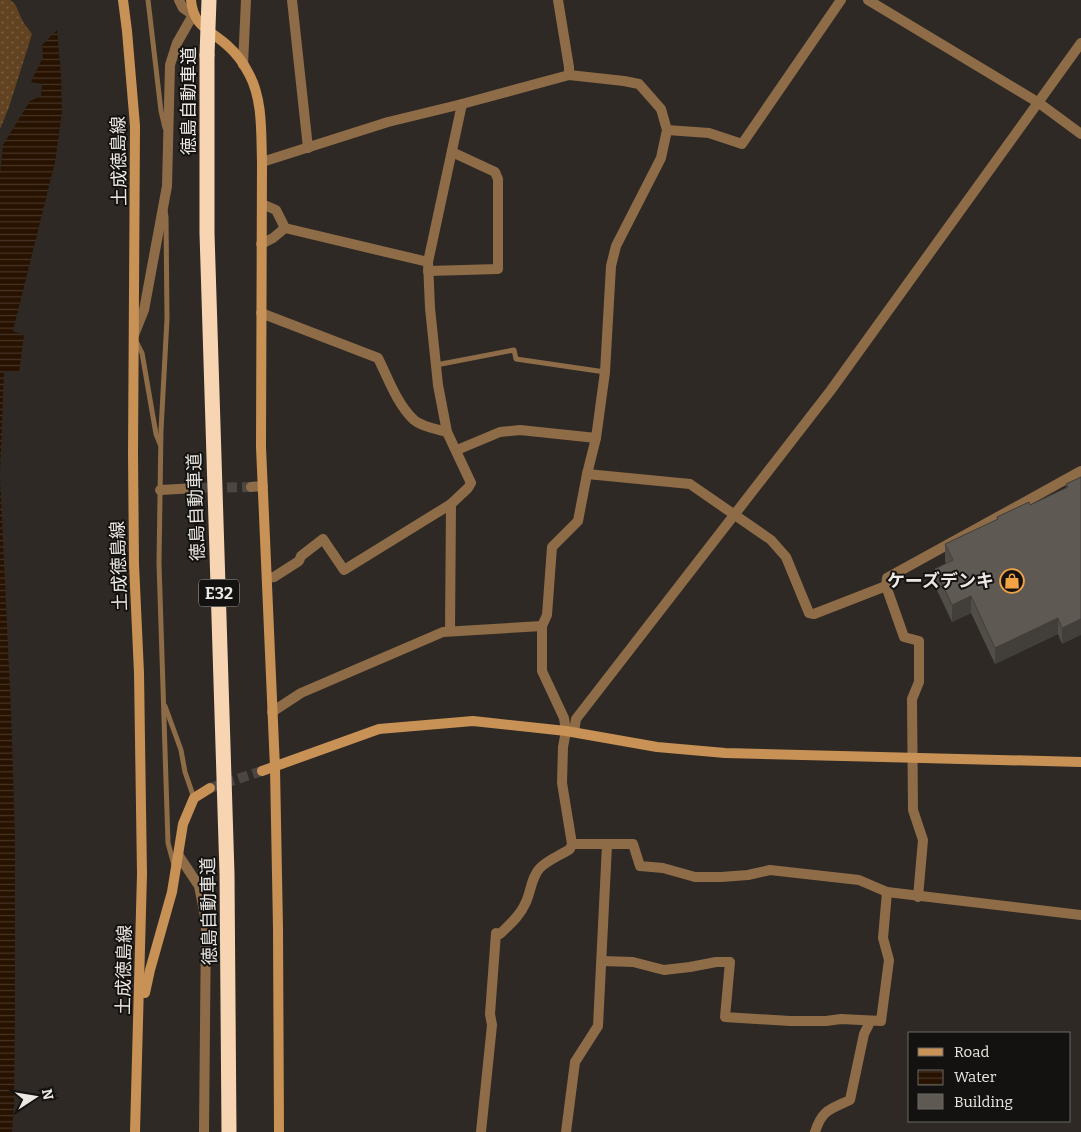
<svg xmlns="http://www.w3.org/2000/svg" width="1081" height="1132" viewBox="0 0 1081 1132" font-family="Bitter,'Noto Sans JP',serif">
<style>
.grass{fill:url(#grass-dots)}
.water{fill:url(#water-rules)}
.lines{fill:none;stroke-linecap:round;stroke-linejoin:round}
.street-tunnel{stroke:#4a4641;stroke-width:10;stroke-dasharray:10 5;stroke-linecap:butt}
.secondary-tunnel{stroke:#4a4641;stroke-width:10;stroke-dasharray:10 5;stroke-linecap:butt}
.lane{stroke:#8f6c48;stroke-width:5}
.street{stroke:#8f6c48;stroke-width:10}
.secondary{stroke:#c89156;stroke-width:10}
.highway{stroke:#f7d5b3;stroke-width:15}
.highway-bridge{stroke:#f7d5b3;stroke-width:15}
.wall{fill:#514d47}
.shaded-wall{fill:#423e3a}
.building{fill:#5e5953;stroke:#423e3a}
.labels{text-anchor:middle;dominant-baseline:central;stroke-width:4;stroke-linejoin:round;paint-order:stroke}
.shield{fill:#141210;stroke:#aaa8a4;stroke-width:1}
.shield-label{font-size:16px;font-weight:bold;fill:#ebe8e4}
.street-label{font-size:18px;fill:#ebe8e4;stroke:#141210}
.poi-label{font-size:18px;font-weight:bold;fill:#ebe8e4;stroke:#141210;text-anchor:end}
</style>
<defs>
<pattern id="grass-dots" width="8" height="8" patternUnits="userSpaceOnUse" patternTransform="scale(1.25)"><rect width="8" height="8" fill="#624321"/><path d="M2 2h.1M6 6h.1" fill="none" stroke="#795e41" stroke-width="1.8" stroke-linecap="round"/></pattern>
<pattern id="water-rules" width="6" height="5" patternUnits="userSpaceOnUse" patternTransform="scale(1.25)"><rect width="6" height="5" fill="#271200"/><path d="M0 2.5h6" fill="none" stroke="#463425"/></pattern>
</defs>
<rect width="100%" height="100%" fill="#2e2924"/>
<!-- grass -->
<polygon class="grass" points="0,0 10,0 15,4 23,22 32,34 9,107 0,129"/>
<!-- water -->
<polygon class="water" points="57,30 61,76 62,112 55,162 13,331 24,335 19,372 4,371 0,476 11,711 15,838 15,1016 14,1105 12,1132 0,1132 0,174 3,145 30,101 41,96 42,84 31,82 43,57 42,45"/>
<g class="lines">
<!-- street-tunnel -->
<polyline class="street-tunnel" points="197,488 251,487"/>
<!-- secondary-tunnel -->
<polyline class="secondary-tunnel" points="210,788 262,771"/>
<!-- lane -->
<g class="lane">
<polyline points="148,0 161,111 165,128"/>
<polyline points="165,210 166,217 167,319 161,430 159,563 168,843 174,865"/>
<polyline points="136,341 142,353 156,434 160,444"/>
<polyline points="436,365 514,350 516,359 605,372"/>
<polyline points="165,706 181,750 185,772 194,798"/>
</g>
<!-- street -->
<g class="street">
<polyline points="292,0 308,148"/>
<polyline points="558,0 569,67 569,75"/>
<polyline points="868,0 1039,103 1081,134"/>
<polyline points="243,65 246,0"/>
<polyline points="667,130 709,133 742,144 841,0"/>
<path d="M 262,162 L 388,122 L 462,104 L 569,75 L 624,81 L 639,84 L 661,109 L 667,130 L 661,158 L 616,246 L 611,266 L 605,372 L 596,438 L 587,474 L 578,521 L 552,547 L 547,615 L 542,626 L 542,671 L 564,718 L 566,731 L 563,747 L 562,783 L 572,844 L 570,849 C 561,855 548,860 540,868 C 531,877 531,893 525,904 C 520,916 509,925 500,934 L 496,933 L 490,1014 L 492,1025 L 481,1132"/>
<polyline points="262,204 276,210 285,228 428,262"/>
<polyline points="261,244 273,238 285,228"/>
<polyline points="428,271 498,269 498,179 495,172 452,152"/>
<path d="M 261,313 L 378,358 C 388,378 397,404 414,420 C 422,427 437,429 447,432"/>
<polyline points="134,335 144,310 167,186 170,65 177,43 193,15 183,8 179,0"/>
<polyline points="457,450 500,432 520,430 596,438"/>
<polyline points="587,474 690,484 771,540 786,557 809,613 814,614 886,586"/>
<polyline points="251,487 263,486"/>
<polyline points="160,490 197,488"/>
<polyline points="267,578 274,577 299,561 301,556 323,539 344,570 451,504 468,488 471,483 447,432 438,385 430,308 428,262 462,104"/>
<polyline points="450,631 451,504"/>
<polyline points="272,712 301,693 443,632 542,626"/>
<polyline points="574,732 576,719 831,390 1081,43"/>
<polyline points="572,844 633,844 640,866 663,868 695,877 721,877 748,875 770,870 859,880 887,892 1081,915"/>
<polyline points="179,856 199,886 206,921 204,1132"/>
<polyline points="918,897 923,840 913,810 912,699 919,682 919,641 904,637 886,586 887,578 1081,471"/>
<polyline points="602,961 633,962 664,970 690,967 716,962 730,962 725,1017 790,1021 826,1021 841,1019 881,1021 889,960 883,938 887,892"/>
<polyline points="566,1132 575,1062 598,1026 607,845"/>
<path d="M 815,1132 C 822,1110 830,1109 850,1100 L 864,1034 L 870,1022"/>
</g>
<!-- secondary -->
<g class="secondary">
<polyline points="123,0 127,31 135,126 133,455 134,564 139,673 142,874 135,1132"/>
<path d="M 191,0 C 193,27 211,30 228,46 C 237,54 244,64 249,74 C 263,100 261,133 262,162 L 261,447 L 275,768 L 278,928 L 279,1132"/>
<polyline points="262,771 379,729 473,721 566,731 657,747 725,753 1081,762"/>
<polyline points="145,993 150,970 172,892 183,824 194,798 210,788"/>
</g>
<!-- highway -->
<polyline class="highway" points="207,55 207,233 227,874 229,1132"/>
<!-- highway-bridge -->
<polyline class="highway-bridge" points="207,55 209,0"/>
</g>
<!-- wall -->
<polygon class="wall" points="1081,477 1062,644 1058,634 995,664 971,613 952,622 935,586 935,569 946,564 945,561 945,544 997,520 997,517 1030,505 1066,488 1066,484"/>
<!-- shaded-wall -->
<g class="shaded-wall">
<polygon points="971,596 971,613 952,622 952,605"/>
<polygon points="1058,618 1058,634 995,664 995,648"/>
<polygon points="1081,619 1081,635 1062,644 1062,628"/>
</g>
<!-- building -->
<polygon class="building" points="1081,477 1081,619 1062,628 1058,618 995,648 971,596 952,605 935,569 953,560 945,544 998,519 997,517 1029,502 1030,505 1068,487 1066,484"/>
<!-- icons -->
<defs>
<g id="shop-ring" transform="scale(1.25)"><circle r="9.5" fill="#141210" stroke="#f4a344" stroke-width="1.5"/><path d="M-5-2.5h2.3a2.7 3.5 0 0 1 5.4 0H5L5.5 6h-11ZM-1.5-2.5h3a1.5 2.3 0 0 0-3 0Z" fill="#f4a344"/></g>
</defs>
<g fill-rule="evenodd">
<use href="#shop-ring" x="1012" y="581"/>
</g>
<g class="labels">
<!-- shield labels -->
<rect class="shield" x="199" y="579.5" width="40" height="27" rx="4"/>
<g class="shield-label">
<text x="219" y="593">E32</text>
</g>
<!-- street labels -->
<g class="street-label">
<text transform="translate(189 101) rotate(-90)">徳島自動車道</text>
<text transform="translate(119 161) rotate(-91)">土成徳島線</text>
<text transform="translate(196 507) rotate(-92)">徳島自動車道</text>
<text transform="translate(119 566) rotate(-92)">土成徳島線</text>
<text transform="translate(209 911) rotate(-91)">徳島自動車道</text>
<text transform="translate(124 970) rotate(-89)">土成徳島線</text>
</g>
<!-- poi labels -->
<g class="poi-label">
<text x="994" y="581">ケーズデンキ</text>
</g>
</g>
<!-- legend -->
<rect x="908" y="1032" width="162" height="90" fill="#141210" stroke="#6a6865"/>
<rect x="918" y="1048" width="25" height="8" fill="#c89156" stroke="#6a6865"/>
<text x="954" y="1057" font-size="15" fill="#ebe8e4">Road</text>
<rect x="918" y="1070" width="25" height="15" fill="url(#water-rules)" stroke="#6a6865"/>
<text x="954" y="1082" font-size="15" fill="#ebe8e4">Water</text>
<rect x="918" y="1094" width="25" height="15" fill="#5e5953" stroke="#6a6865"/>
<text x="954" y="1107" font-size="15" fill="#ebe8e4">Building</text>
<!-- north arrow -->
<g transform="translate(35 1097) rotate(78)" stroke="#141210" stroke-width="4" paint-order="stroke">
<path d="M0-4L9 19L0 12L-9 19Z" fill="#ebe8e4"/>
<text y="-8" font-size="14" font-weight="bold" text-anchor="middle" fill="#ebe8e4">N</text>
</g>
</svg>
